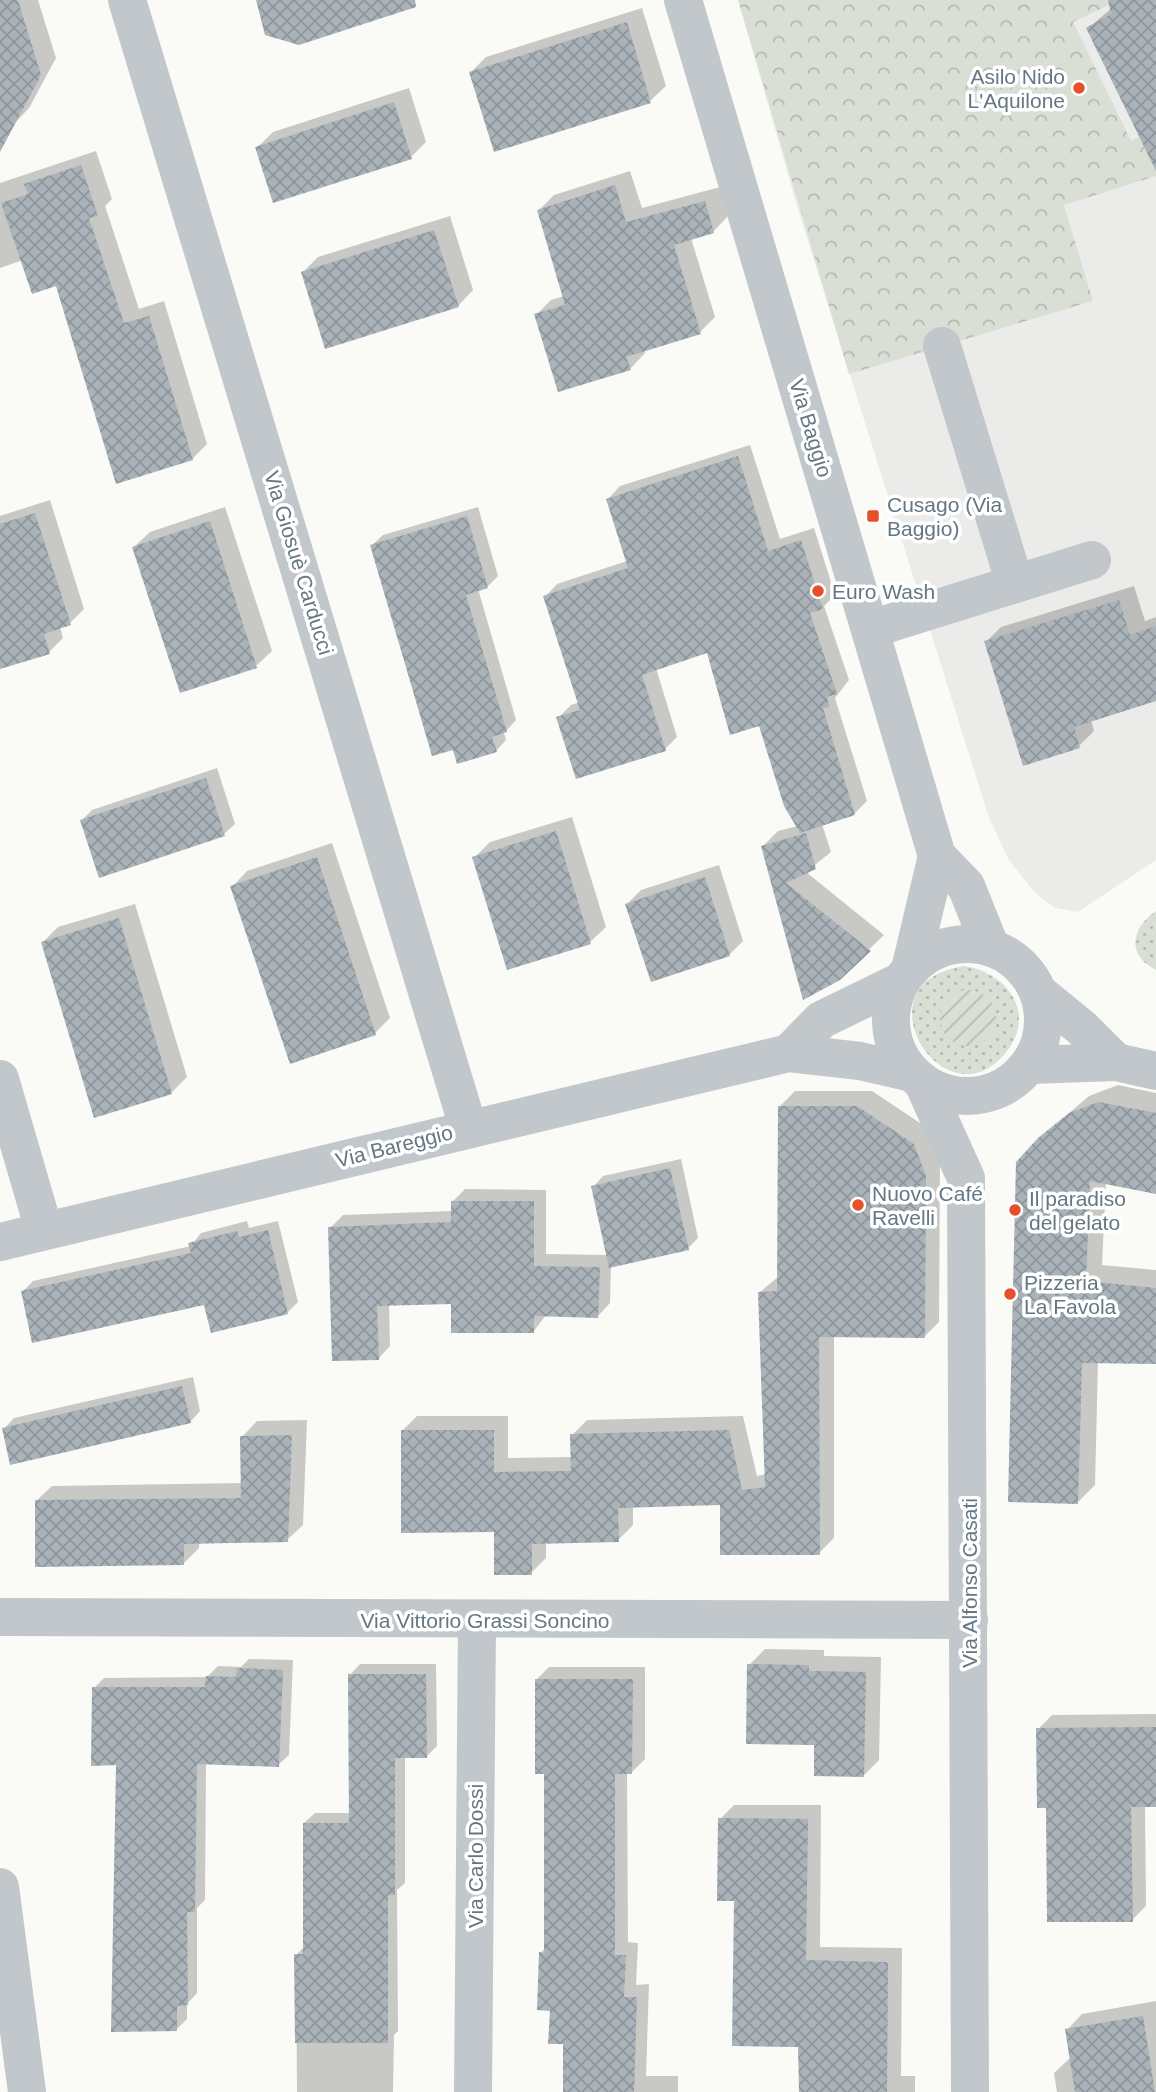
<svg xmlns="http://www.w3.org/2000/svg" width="1156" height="2092" viewBox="0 0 1156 2092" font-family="Arial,sans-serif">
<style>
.built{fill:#ebebea}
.grass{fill:url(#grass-dots)}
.forest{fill:url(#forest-crowns)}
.garden{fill:url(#garden-furrows)}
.shadow{fill:#0003}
.building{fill:url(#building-cross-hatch)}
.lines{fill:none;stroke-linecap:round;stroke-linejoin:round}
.minor{stroke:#c2c7cb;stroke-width:38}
.poi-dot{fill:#e74e2a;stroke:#fff;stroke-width:2.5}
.labels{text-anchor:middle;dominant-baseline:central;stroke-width:7;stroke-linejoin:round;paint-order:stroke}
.poi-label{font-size:21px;fill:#647783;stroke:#fff;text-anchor:start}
.street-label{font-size:21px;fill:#647783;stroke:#fff}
</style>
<defs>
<pattern id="grass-dots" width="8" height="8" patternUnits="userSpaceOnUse" patternTransform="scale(1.75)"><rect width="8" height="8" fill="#dadfd6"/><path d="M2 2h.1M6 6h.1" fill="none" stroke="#b4bab3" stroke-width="1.8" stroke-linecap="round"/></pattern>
<pattern id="forest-crowns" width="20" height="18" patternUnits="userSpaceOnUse" patternTransform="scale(1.75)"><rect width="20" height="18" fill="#dadfd6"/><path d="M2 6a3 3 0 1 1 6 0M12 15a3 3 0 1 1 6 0" fill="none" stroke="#b4bab3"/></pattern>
<pattern id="garden-furrows" width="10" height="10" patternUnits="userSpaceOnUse" patternTransform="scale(1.75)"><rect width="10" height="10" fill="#dadfd6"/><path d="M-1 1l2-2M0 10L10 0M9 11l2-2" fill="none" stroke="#b4bab3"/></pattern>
<pattern id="building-cross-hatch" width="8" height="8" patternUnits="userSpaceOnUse" patternTransform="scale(1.75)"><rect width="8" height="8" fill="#aab3b9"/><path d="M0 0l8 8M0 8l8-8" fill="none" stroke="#8e969c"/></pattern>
</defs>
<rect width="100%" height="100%" fill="#fafaf7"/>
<!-- built -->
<polygon class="built" points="738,0 1156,0 1156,860 1078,912 1055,908 1034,892 1009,860 989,818 797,206"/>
<!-- grass -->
<g class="grass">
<path d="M 1156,911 L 1156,970 C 1126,955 1131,928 1156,911 Z"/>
<path d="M 964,966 C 1006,972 1037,1012 1007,1051 C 947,1130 852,983 964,966 Z"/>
</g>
<!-- forest -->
<polygon class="forest" points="738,0 1108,0 1109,5 1073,22 1131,141 1144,134 1156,142 1156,176 1064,205 1093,301 849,374"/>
<!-- garden -->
<circle class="garden" cx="968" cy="1018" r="28"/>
<!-- shadow -->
<g class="shadow">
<polygon points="0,0 38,0 56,58 29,108 14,124 0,118"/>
<polygon points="1110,0 1156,0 1156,139 1088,28 1112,8"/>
<polygon points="642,8 666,86 650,101 495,150 471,72 486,57"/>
<polygon points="409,88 426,142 411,157 257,148 273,132"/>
<polygon points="96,151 112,199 105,206 139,309 164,301 207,444 192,459 57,283 23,260 0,268 0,183"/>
<polygon points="630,171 642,208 720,187 728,216 713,232 691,238 715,317 700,332 644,349 645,353 630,369 536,315 551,300 564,296 539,210 554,195"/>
<polygon points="450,216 473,290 458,306 303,272 318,257"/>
<polygon points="750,445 780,539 814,528 835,595 824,606 849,680 835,698 867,801 854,814 822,824 831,852 806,872 884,935 839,978 762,847 778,831 798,826 761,724 708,651 656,668 677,737 665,749 558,718 571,705 580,702 545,597 557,584 627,561 608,499 620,486"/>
<polygon points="50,500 84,609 70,623 60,627 63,638 49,652 0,667 0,516"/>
<polygon points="225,507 272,651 256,666 181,691 134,547 150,532"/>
<polygon points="478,507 498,576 488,586 478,589 516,720 504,733 506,740 496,751 372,545 383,535"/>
<polygon points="1134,586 1145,621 1156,617 1156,699 1091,720 1094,731 1079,746 986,642 1001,627"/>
<polygon points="217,768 235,824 224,834 82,820 92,810"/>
<polygon points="572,817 606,927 590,942 474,858 490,842"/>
<polygon points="332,843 390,1018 375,1033 232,887 247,871"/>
<polygon points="719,865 743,941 729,955 627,904 641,890"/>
<polygon points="135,904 187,1077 171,1093 43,942 58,927"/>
<polygon points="1118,1085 1156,1093 1156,1192 1106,1182 1102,1265 1156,1270 1156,1362 1098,1362 1095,1485 1078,1502 1039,1139 1089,1096"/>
<polygon points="795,1091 872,1091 929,1129 940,1160 939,1322 924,1337 834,1336 834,1538 819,1553 721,1503 633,1506 633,1525 618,1540 546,1542 546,1558 531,1573 496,1531 402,1431 417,1416 508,1416 508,1458 572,1457 572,1435 587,1420 743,1416 757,1476 766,1474 760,1292 778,1277 780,1106"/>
<polygon points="681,1159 698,1238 688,1248 611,1266 610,1303 598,1316 546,1315 534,1331 452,1302 389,1304 390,1346 378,1359 330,1228 343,1215 452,1211 452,1202 465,1189 546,1190 546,1254 608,1255 593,1187 603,1176"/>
<polygon points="247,1221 249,1228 278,1221 298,1302 287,1313 205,1303 23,1291 33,1281 191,1246 201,1233"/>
<polygon points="193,1377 200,1411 190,1422 4,1429 14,1418"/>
<polygon points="307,1420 303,1525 287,1540 199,1542 199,1548 184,1563 36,1501 52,1486 243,1483 242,1437 257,1421"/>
<polygon points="765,1649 824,1650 824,1656 881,1657 879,1760 864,1775 816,1743 749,1665"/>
<polygon points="249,1659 293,1660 289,1755 278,1765 206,1762 205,1900 197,1908 197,1993 187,2004 187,2019 177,2029 118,1764 94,1688 104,1678 207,1677 218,1666 241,1667"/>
<polygon points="360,1664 436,1664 437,1746 426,1757 405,1756 405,1883 397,1890 398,2031 394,2035 393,2092 297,2092 296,1955 305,1946 304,1823 315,1813 351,1813 350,1675"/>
<polygon points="549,1667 645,1667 645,1759 632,1772 627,1772 628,1942 638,1943 636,1985 649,1984 646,2076 678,2076 678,2092 564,2092 564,2043 552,2009 540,1953 546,1948 546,1772 536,1680"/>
<polygon points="1156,1714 1156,1805 1145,1805 1146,1906 1132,1920 1047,1806 1038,1729 1052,1715"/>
<polygon points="734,1805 821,1805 820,1947 902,1948 901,2076 915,2076 915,2092 801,2092 800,2045 736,1900 720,1819"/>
<polygon points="1156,2001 1156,2092 1057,2092 1054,2073 1070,2058 1067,2030 1082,2014"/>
</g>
<!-- building -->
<g class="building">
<polygon points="0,0 18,0 41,75 0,152"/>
<polygon points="256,0 415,0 416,7 299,45 265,35"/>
<polygon points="1108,0 1156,0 1156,171 1086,28 1111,14"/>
<polygon points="627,22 651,103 494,152 469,72"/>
<polygon points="394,102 412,159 273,203 255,147"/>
<polygon points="81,165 98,216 89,218 124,323 149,316 193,460 116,484 56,286 32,294 1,203 28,194 24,184"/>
<polygon points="615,185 626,222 705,201 714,233 674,245 701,334 626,357 631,370 558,392 534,314 565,305 537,210"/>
<polygon points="434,230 459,307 325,349 301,272"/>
<polygon points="738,456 768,551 801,540 823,609 810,613 837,694 827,697 829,707 823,708 855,815 800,833 784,806 759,726 730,735 707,653 642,675 666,751 576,779 556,717 580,710 543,596 628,568 606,499"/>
<polygon points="35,513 71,625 44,634 50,654 0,669 0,524"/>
<polygon points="467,516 488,588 466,595 507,732 492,737 497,752 457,764 453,750 432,756 370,545"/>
<polygon points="210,521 257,668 180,693 132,547"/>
<polygon points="1119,600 1130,635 1156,626 1156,701 1074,727 1080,748 1023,766 984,641"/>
<polygon points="206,778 225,836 99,878 80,820"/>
<polygon points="556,831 591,944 507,970 472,857"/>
<polygon points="806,833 816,869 786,883 871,951 840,980 803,1000 761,846"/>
<polygon points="317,857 376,1035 290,1064 230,886"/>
<polygon points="705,877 730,956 651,982 625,904"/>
<polygon points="119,918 172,1094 94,1118 41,942"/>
<polygon points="1099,1102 1156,1113 1156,1194 1090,1181 1086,1281 1156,1288 1156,1364 1082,1363 1078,1504 1008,1502 1016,1162 1038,1138 1069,1113"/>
<polygon points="778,1106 857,1106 914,1144 926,1176 925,1338 819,1337 820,1555 720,1555 720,1505 618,1508 619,1542 532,1544 532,1575 494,1575 494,1532 401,1533 401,1430 494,1430 494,1472 571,1471 570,1434 729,1430 742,1490 765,1487 758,1292 777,1291"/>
<polygon points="670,1168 689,1250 609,1268 591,1186"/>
<polygon points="451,1201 534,1201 534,1266 600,1267 598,1318 534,1316 534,1333 451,1333 451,1304 377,1306 379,1360 332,1361 328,1227 451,1222"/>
<polygon points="268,1230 288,1314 211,1333 204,1305 32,1343 21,1291 191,1253 188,1243 237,1231 239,1237"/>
<polygon points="182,1386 191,1423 10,1465 2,1428"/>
<polygon points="292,1435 288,1542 184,1544 184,1565 35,1567 35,1500 241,1498 240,1436"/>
<polygon points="747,1664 809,1665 809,1671 866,1672 864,1777 814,1776 814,1745 746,1744"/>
<polygon points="237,1668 283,1670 279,1767 197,1764 195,1912 187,1912 188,2005 177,2006 177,2031 111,2032 116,1765 91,1766 92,1687 205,1687 206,1676 236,1677"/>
<polygon points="348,1674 426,1674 427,1758 395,1758 395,1895 388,1895 388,2043 295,2043 294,1954 303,1954 303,1823 349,1823"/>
<polygon points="535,1679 633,1679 632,1774 615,1774 615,1955 626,1955 624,1997 637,1997 634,2092 563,2092 563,2044 548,2044 550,2011 537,2010 539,1952 544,1953 544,1774 535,1774"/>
<polygon points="1156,1727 1156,1807 1131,1807 1133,1922 1047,1922 1046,1808 1037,1808 1036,1728"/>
<polygon points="718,1818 808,1819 806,1960 888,1962 887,2092 799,2092 798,2047 732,2046 734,1901 717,1901"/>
<polygon points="1143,2016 1155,2092 1075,2092 1065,2029"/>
</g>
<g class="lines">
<!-- minor -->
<g class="minor">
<polyline points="127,0 468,1127"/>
<polyline points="683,0 937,856 966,886 991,948"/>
<polyline points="942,346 1015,584"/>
<polyline points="871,629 1092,560"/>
<circle cx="967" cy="1020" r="76"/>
<polyline points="910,970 937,856"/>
<polyline points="1039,993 1083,1029 1116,1062"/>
<polyline points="789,1053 821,1020 901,981"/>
<polyline points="1029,1065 1116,1062 1156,1071"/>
<polyline points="0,1079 44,1230"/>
<polyline points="923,1083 966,1178 970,2092"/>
<polyline points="0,1242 789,1053 860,1061 912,1073"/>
<polyline points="0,1617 969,1620"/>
<polyline points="0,1887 27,2092"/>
<polyline points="473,2092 477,1620"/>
</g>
</g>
<!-- markers -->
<g class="poi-dot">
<circle cx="1079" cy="88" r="7"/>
<rect x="866" y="509" width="14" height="14" rx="3.5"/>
<circle cx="818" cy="591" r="7"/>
<circle cx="858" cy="1205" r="7"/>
<circle cx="1015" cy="1210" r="7"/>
<circle cx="1010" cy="1294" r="7"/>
</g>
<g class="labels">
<!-- poi labels -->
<g class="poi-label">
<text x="1065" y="76" text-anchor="end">Asilo Nido<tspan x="1065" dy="24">L'Aquilone</tspan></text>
<text x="887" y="504">Cusago (Via<tspan x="887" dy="24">Baggio)</tspan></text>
<text x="832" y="591">Euro Wash</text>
<text x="872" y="1193">Nuovo Café<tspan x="872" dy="24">Ravelli</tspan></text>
<text x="1029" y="1198">Il paradiso<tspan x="1029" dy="24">del gelato</tspan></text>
<text x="1024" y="1282">Pizzeria<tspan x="1024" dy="24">La Favola</tspan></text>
</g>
<!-- street labels -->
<g class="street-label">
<text transform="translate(811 428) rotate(73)">Via Baggio</text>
<text transform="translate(299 563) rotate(73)">Via Giosuè Carducci</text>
<text transform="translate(394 1146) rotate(-14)">Via Bareggio</text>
<text transform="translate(969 1583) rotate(-90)">Via Alfonso Casati</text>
<text x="485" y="1620">Via Vittorio Grassi Soncino</text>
<text transform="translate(475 1856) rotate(-90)">Via Carlo Dossi</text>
</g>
</g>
</svg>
